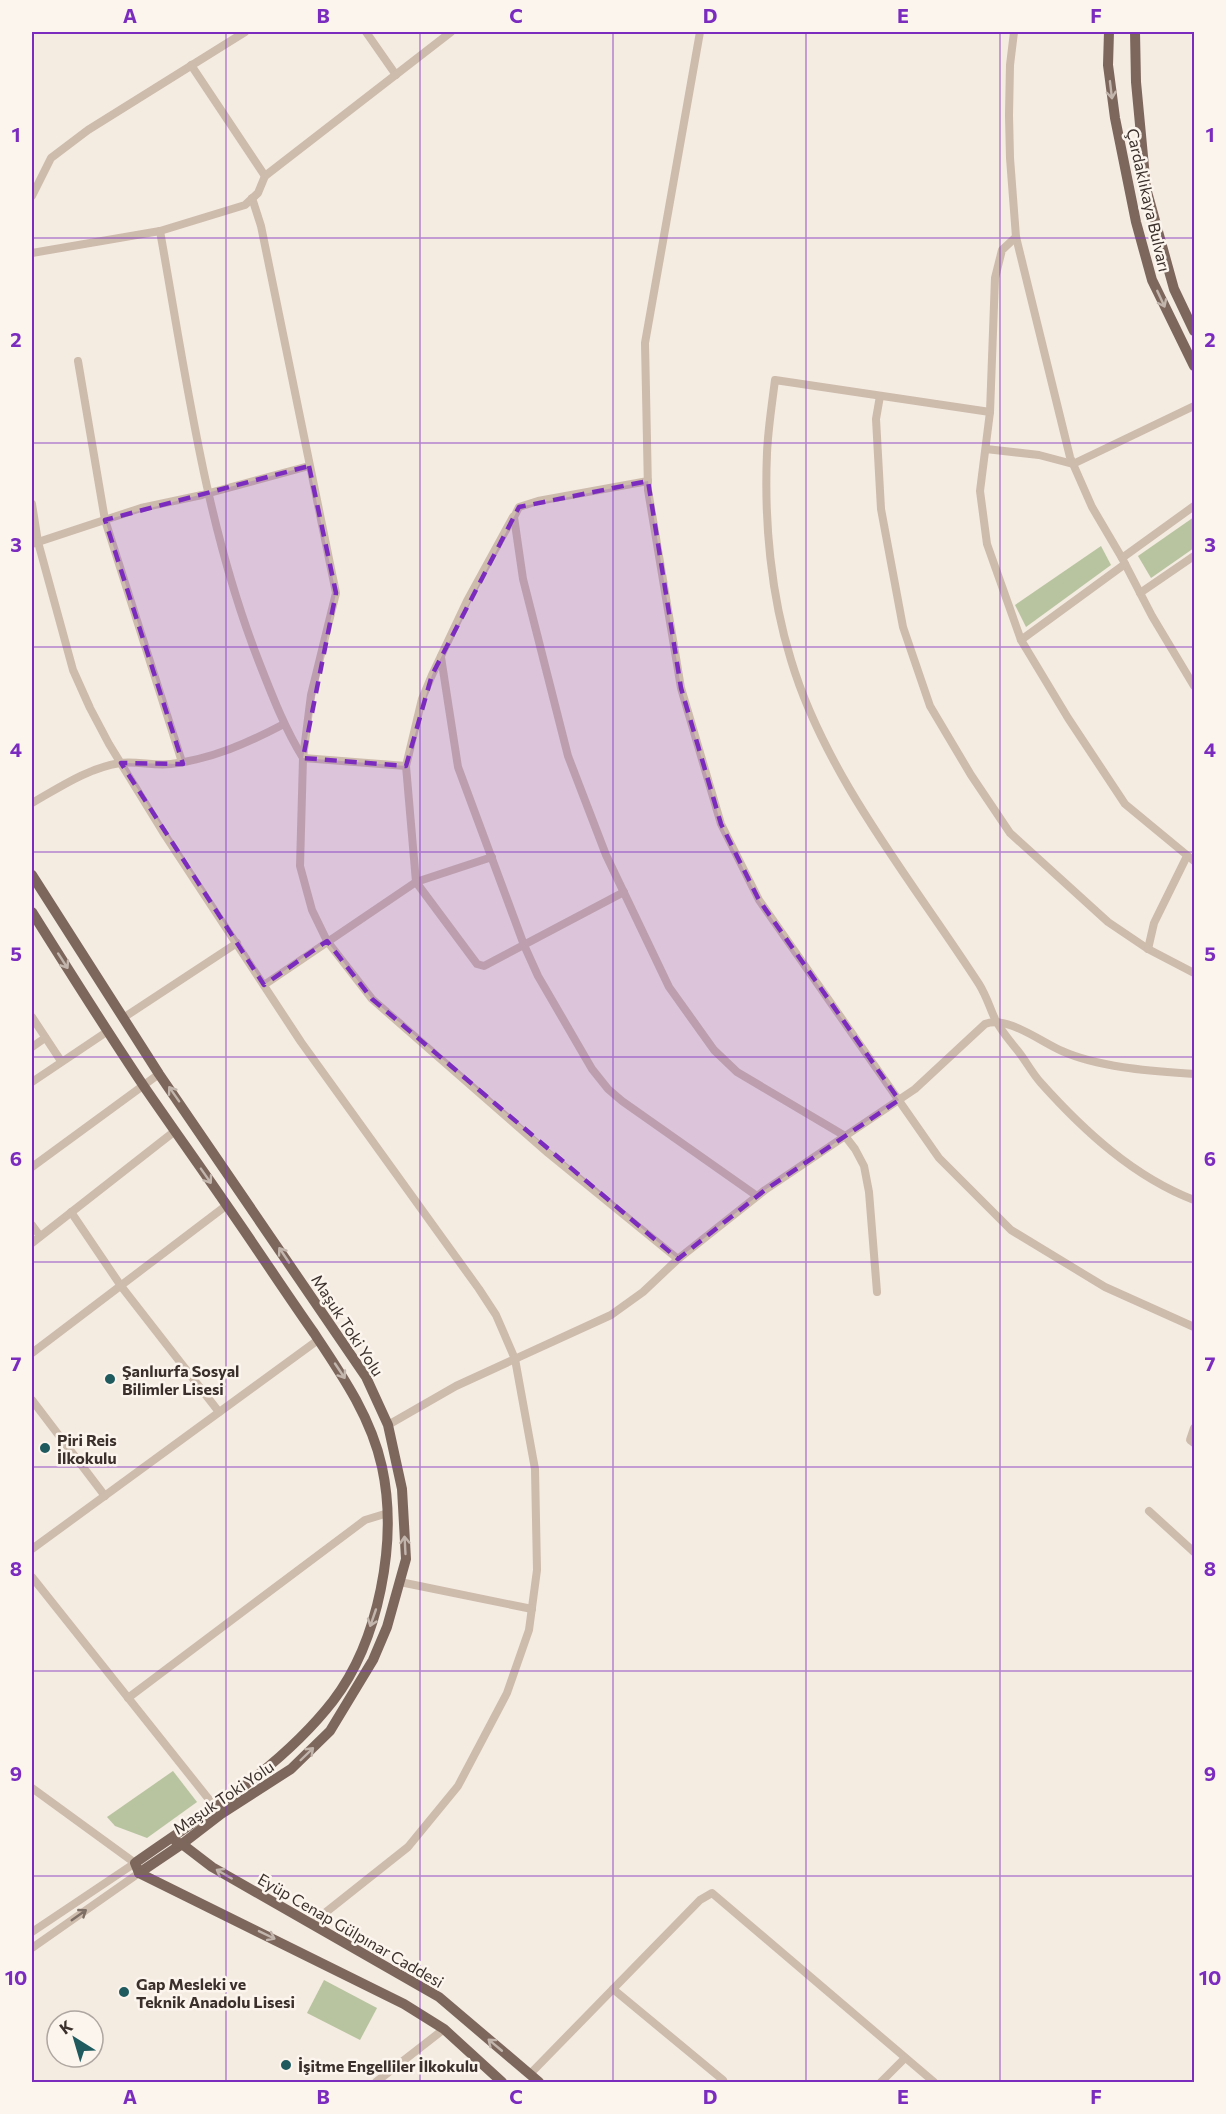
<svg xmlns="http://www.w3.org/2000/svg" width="1226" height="2114" viewBox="0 0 1226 2114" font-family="Commissioner,sans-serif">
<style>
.green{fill:#b8c4a0}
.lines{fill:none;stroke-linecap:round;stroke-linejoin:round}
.minor{stroke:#cdbbac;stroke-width:8}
.major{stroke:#7d675c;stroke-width:10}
.oneway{stroke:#c2b5ac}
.oneway2{stroke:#7d6f65}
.marked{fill:#7b2cbf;fill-opacity:0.2;stroke:#7b2cbf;stroke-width:4.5;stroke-dasharray:12 8;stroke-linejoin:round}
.grid{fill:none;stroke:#7b2cbf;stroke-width:1.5;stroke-opacity:0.55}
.poi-dot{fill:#1f5a5e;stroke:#fbf5ee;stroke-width:2}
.labels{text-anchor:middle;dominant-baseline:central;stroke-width:5;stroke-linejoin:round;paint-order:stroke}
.street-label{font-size:16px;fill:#3b302b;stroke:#fbf5ee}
.poi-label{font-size:16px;font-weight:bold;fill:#3b302b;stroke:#fbf5ee;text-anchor:start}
.neatline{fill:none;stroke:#7b2cbf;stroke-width:2}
.grid-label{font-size:20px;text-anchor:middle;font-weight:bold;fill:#7b2cbf}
</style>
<rect width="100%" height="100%" fill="#f4ebe1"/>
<!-- green -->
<g class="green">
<polygon points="1194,517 1194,548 1151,578 1138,556"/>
<polygon points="1101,546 1111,565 1026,627 1015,605"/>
<polygon points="173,1771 197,1802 147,1838 115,1826 107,1817"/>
<polygon points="324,1980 377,2008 360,2040 307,2013"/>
</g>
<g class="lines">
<!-- minor -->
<g class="minor">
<polyline points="366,32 396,75"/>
<polyline points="700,32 645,343 648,490 681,688 721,824 759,900 939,1158 1011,1230 1105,1287 1194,1327"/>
<polyline points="1014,32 1010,65 1009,115 1010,158 1016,237 1070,457 1092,507 1122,558 1152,616 1194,686"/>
<polyline points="191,65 265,176"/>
<polyline points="32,196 51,158 88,130 245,32"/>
<polyline points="252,198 261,226 336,593 311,695 303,758 300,866 312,910 327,941 372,999 548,1153 678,1259"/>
<path d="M 160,231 C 186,376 205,524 259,662 C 272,695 284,727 303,758 L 406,766"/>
<polyline points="1016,237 1002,250 995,278 990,412 980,491 987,544 1021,640 1068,718 1125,804 1194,861"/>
<polyline points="32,253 160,231 245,205 258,193 265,176 451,32"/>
<polyline points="78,361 105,520 182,762"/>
<polyline points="880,396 876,419 881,509 903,627 930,706 971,775 1010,833 1108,922 1148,949 1194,973"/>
<path d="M 990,412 L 775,380 C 772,404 768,429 767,453 C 764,521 771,596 791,660 C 826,777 913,882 979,984 C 986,995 990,1008 995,1019 C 1001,1031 1010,1041 1018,1051 C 1026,1061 1032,1073 1041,1083 C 1084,1131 1134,1177 1194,1200"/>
<polyline points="986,449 1039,455 1073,464 1194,406"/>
<polyline points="648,481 538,501 519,507 514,517 523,579 568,756 606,855 669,987 714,1050 737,1072 845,1136 855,1149 864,1166 869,1192 877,1292"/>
<polyline points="32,504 38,542 73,670 90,708 109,744 163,832 301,1042 479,1289 496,1315 515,1359 535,1469 537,1570 529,1630 507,1693 458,1786 408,1847 311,1924"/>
<polyline points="513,517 467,601 432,675 422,699 406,766 416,882 477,964 484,966 624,892"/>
<polyline points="32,544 141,508 202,495 309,466"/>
<polyline points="1122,558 1194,506"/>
<polyline points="1140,593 1194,556"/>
<polyline points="1021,640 1125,564"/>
<polyline points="441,657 458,767 524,945 538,976 592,1069 608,1089 622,1101 757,1196"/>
<path d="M 32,803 C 60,787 88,768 120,763 C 137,761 154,766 171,764 C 212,759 248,743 284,724"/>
<polyline points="1148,949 1154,923 1187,856"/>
<polyline points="264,985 416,882 492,857"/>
<polyline points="32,1017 61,1061"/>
<polyline points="123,1018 237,943"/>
<polyline points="32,1047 45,1038"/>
<polyline points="32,1082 108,1031"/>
<polyline points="32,1167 159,1074"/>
<polyline points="71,1212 121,1286 219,1412"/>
<polyline points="32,1225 40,1236"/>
<polyline points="32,1243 175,1131"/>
<polyline points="32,1353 227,1205"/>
<polyline points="32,1400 105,1496"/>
<path d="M 388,1425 L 456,1386 L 611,1315 L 643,1292 L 678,1259 L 765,1190 L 915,1089 L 985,1024 C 1007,1015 1041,1042 1062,1051 C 1100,1068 1153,1071 1194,1074"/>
<polyline points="1194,1428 1190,1440 1194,1443"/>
<polyline points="1149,1511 1194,1552"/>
<polyline points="32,1549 318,1340"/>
<polyline points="32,1577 219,1812"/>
<polyline points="400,1582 532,1609"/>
<polyline points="128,1698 365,1520 388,1513"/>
<polyline points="32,1788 135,1863 32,1932"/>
<polyline points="32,1948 139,1873"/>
<polyline points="613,1989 723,2080 721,2082"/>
<polyline points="530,2074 700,1900 712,1893 934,2082"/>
<polyline points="376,2082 444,2029"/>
<polyline points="881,2082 905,2058"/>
</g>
<!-- major -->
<g class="major">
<polyline points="1109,32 1108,65 1115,118 1136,222 1152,280 1194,366"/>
<polyline points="1135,32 1136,82 1146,188 1174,289 1194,331"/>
<polyline points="32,875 159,1074 366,1377 388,1425 402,1489 406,1559 387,1627 373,1660 330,1731 291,1769 221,1814 182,1844 139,1873"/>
<path d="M 32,912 C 69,971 106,1030 145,1088 C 183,1143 221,1196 258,1251 C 277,1279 295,1306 314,1333 C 342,1375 371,1417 382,1467 C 398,1541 379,1641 333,1701 C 281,1768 203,1815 135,1863 L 139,1873"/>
<polyline points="176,1842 182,1844 212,1867 439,1997 539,2082"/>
<polyline points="139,1873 404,2004 444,2029 502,2082"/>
</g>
</g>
<!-- one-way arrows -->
<defs><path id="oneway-shaft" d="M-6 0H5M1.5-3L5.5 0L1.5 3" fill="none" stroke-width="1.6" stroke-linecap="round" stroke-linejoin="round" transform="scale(1.5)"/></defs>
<g class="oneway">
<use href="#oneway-shaft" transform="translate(1111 90) rotate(83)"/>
<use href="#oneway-shaft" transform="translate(1161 299) rotate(65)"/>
<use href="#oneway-shaft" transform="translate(63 961) rotate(57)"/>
<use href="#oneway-shaft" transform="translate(174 1094) rotate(-125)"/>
<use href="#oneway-shaft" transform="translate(206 1176) rotate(55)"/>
<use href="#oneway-shaft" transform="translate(284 1255) rotate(-124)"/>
<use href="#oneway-shaft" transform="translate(340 1371) rotate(56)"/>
<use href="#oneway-shaft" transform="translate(405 1545) rotate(-93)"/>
<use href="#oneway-shaft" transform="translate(373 1618) rotate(109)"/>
<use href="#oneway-shaft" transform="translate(307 1754) rotate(-44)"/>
<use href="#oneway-shaft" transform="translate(224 1874) rotate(-150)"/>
<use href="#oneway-shaft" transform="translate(267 1935) rotate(26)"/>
<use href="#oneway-shaft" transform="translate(495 2045) rotate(-140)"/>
</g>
<use class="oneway2" href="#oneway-shaft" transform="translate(79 1915) rotate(-35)"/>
<!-- marked area -->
<path class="marked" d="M 309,466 L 336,593 L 303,758 L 406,766 L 432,675 L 519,507 L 648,481 L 681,688 L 721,824 L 759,900 L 899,1100 L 765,1190 L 678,1259 L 372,999 L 327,941 L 264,985 L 121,763 L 183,764 L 105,520 Z"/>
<!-- grid -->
<path class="grid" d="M 226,32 L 226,2082M 420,32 L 420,2082M 613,32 L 613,2082M 806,32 L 806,2082M 1000,32 L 1000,2082M 32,238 L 1194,238M 32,443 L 1194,443M 32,647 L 1194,647M 32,852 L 1194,852M 32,1057 L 1194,1057M 32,1262 L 1194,1262M 32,1467 L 1194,1467M 32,1671 L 1194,1671M 32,1876 L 1194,1876"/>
<!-- markers -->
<g class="poi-dot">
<circle cx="110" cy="1379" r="6"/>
<circle cx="45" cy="1448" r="6"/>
<circle cx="124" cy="1992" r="6"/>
<circle cx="286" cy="2065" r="6"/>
</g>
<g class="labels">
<!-- street labels -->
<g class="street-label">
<text transform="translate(1149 200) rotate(77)">Çardaklıkaya Bulvarı</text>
<text transform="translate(348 1325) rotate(57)">Maşuk Toki Yolu</text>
<text transform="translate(223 1797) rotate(-34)">Maşuk Toki Yolu</text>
<text transform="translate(351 1930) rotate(30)">Eyüp Cenap Gülpınar Caddesi</text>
</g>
<!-- poi labels -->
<g class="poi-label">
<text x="122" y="1370">Şanlıurfa Sosyal<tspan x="122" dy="18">Bilimler Lisesi</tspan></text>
<text x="57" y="1439">Piri Reis<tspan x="57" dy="18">İlkokulu</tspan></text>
<text x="136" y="1983">Gap Mesleki ve<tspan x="136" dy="18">Teknik Anadolu Lisesi</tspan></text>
<text x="298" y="2065">İşitme Engelliler İlkokulu</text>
</g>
</g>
<!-- border -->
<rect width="1226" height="2114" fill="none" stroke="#fbf5ee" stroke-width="66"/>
<!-- north arrow -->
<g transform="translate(75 2039) rotate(323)"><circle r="28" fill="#fbf5ee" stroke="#aea6a0" stroke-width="1.5"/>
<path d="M0-4.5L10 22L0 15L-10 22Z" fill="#1f5a5e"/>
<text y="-9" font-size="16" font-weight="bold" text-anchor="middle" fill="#3b302b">K</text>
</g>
<rect x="33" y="33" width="1160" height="2048" class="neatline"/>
<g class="grid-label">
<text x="130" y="23">A</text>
<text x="323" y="23">B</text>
<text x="516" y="23">C</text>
<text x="710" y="23">D</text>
<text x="903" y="23">E</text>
<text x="1096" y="23">F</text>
<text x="16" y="142">1</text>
<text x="1210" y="142">1</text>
<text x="16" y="347">2</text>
<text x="1210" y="347">2</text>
<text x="16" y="552">3</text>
<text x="1210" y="552">3</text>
<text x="16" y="757">4</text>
<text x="1210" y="757">4</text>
<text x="16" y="961">5</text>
<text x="1210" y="961">5</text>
<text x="16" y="1166">6</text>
<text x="1210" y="1166">6</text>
<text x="16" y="1371">7</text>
<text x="1210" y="1371">7</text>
<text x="16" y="1576">8</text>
<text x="1210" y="1576">8</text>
<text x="16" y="1781">9</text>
<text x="1210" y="1781">9</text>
<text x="16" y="1985">10</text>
<text x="1210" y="1985">10</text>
<text x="130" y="2104">A</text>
<text x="323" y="2104">B</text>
<text x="516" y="2104">C</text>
<text x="710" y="2104">D</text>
<text x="903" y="2104">E</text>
<text x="1096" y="2104">F</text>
</g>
</svg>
